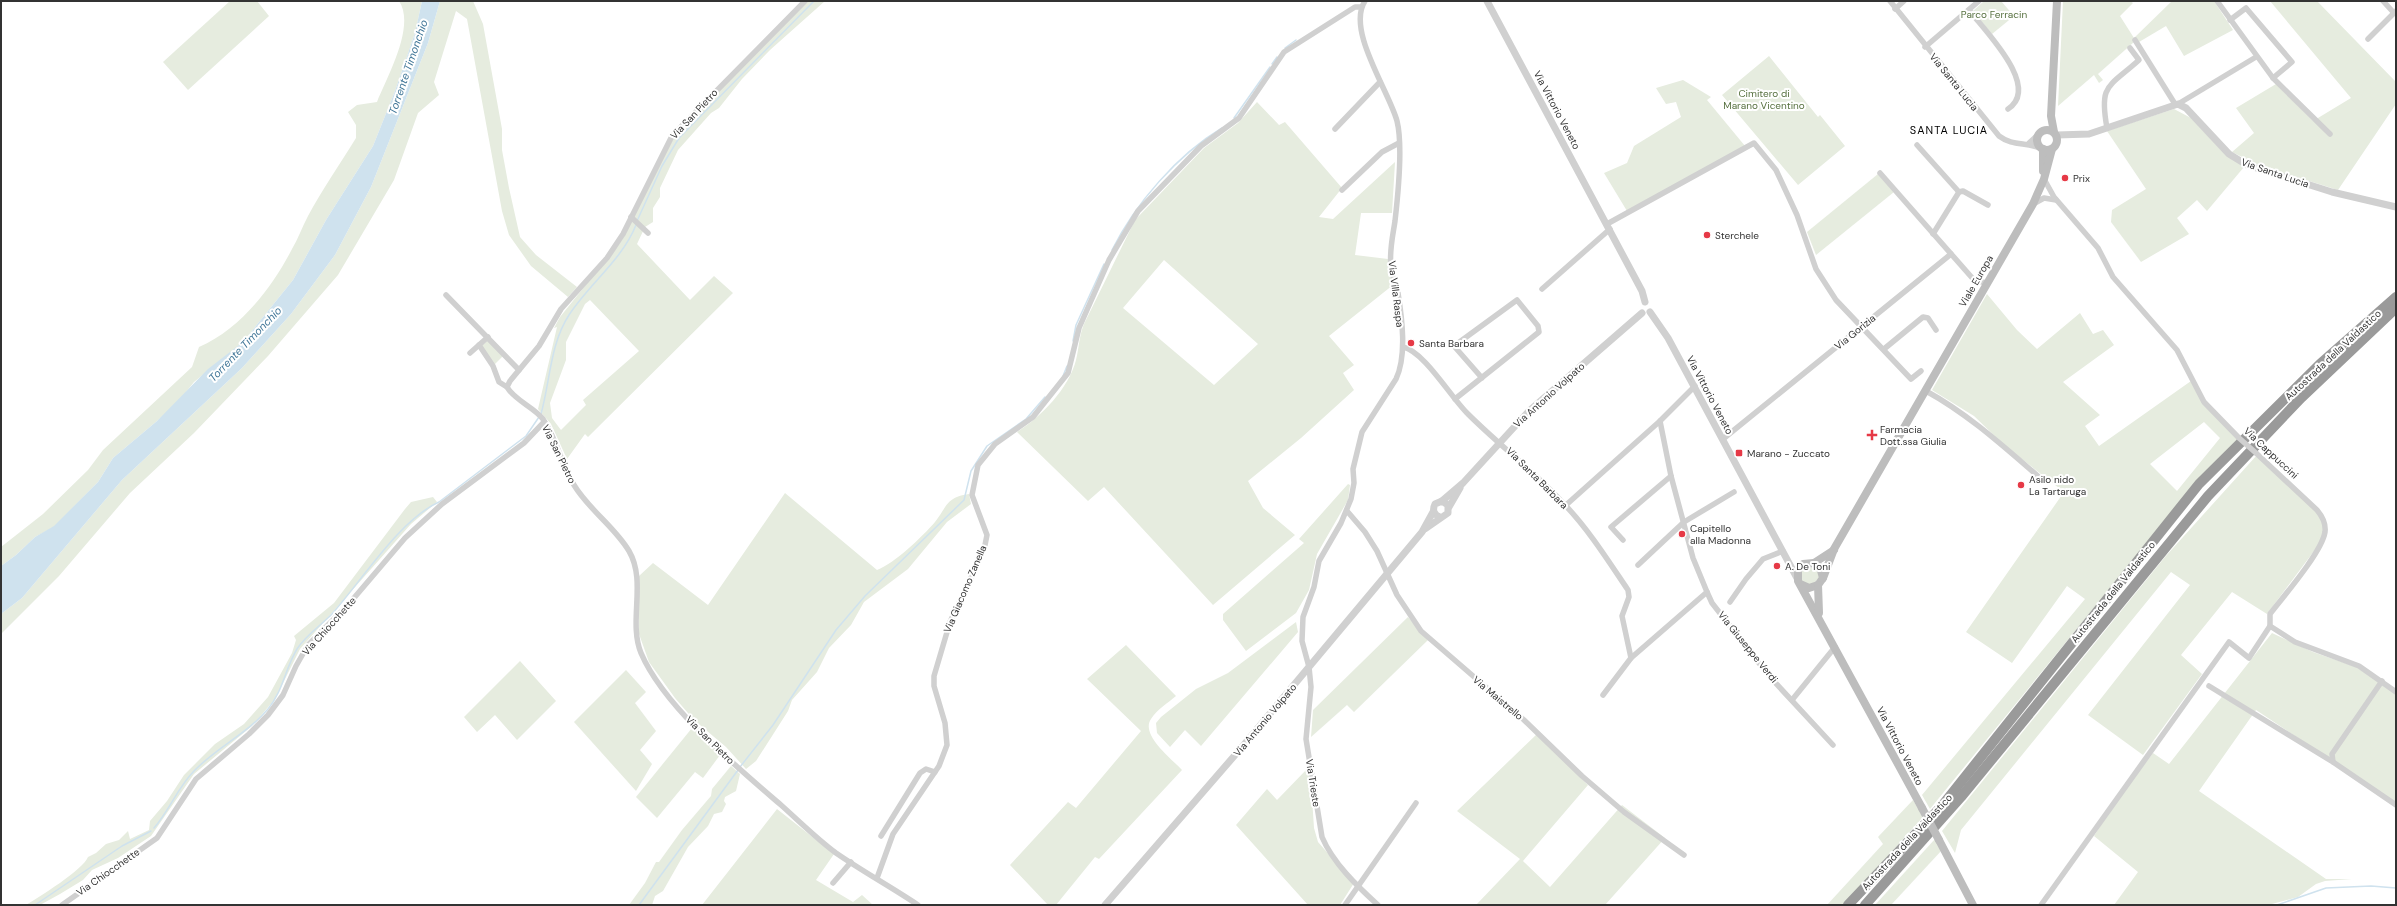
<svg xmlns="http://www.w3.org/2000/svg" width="2397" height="906" viewBox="0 0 2397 906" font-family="'DM Sans',sans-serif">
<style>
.green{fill:#e6ecdf;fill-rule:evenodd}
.water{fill:#cfe2ee}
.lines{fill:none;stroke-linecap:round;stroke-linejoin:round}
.stream{stroke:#cfe2ee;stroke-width:1.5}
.minor{stroke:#d0d0d0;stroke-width:5.5}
.tertiary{stroke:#d0d0d0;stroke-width:7}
.secondary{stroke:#bdbdbd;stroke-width:8}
.motorway{stroke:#9a9a9a;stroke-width:10}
.minor-bridge{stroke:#d0d0d0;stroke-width:5.5}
.secondary-bridge{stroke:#bdbdbd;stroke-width:8}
.poi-dot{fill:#e63946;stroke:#fff;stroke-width:1.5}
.labels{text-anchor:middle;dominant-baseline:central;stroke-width:4;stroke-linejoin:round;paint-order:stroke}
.park-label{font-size:10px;fill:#56703f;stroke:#fff}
.street-label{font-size:10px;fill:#333;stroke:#fff}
.poi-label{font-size:10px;fill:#333;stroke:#fff;text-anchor:start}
.water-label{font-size:11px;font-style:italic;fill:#3f7597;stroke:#fff}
.neighbourhood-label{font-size:11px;letter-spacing:1px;fill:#000;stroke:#fff}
</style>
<rect width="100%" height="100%" fill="#fff"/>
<!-- green -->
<g class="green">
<polygon points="230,1 257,1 269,16 188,90 163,62"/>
<path d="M 399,1 L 422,1 L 415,33 L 395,91 L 373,146 L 326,220 L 293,280 L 243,342 L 194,382 L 178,402 L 157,421 L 113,458 L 98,482 L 54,527 L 35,537 L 16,555 L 1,566 L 1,547 L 43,514 L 88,470 L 103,450 L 192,367 L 199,347 C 240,329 272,288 292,249 C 298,239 302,227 308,216 C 322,190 340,164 356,138 L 356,125 L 348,112 L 357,105 L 377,102 C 387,77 416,26 399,1 Z"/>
<polygon points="440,1 473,1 483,24 502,129 502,150 509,188 520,237 536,255 577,287 568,297 531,266 509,235 502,211 467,19 456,11 434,82 439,95 418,113 394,180 338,275 268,356 194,433 130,493 59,576 1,634 1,614 22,598 122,480 242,368 291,314 335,255 371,187 428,43"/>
<path d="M 808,1 L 825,1 L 770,50 L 742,79 L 719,108 L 711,113 L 678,150 L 660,188 L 660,197 L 653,208 L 653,222 L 645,227 L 637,244 L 690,300 L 714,276 L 733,293 L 588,437 L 585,434 L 567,459 L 551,424 L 538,409 L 557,327 L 554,328 L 560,317 L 622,240 L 662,159 L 675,136 ZM 590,300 L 639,351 L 583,400 L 586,405 L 561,430 L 552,418 L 550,403 L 566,360 L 566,342 L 585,304 Z"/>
<polygon points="1984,1 2001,1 2014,16 1992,34 1973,11"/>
<polygon points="2063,1 2130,1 2133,3 2120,16 2134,38 2172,1 2214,1 2233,30 2184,56 2166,26 2139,42 2134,42 2098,74 2103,80 2099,83 2094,75 2058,106"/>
<polygon points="2270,1 2317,1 2396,82 2396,104 2338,190 2258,165 2232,152 2254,133 2236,108 2276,84 2313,121 2351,98"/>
<polygon points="1769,56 1818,117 1820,115 1845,146 1798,185 1722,95"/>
<polygon points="1683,80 1711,97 1707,100 1745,146 1627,211 1604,173 1627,163 1634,146 1681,117 1676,102 1666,104 1656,88"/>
<path d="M 1257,102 L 1279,125 L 1285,122 L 1342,188 L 1319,217 L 1333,219 L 1395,162 L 1392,213 L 1361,213 L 1355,255 L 1388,259 L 1393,285 L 1329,336 L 1354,365 L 1343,373 L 1354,390 L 1301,438 L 1248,481 L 1263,508 L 1295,535 L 1213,605 L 1104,487 L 1088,501 L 1017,432 C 1041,417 1069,388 1076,360 C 1079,348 1079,336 1084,324 L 1135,220 L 1204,148 L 1238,123 ZM 1164,260 L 1258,344 L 1214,385 L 1123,308 Z"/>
<polygon points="2174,109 2191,118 2220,149 2244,167 2207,211 2197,200 2177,218 2189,234 2141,262 2111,222 2112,210 2146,189 2107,131"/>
<polygon points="1878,174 1894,192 1816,255 1807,232"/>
<path d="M 1987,294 L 2017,330 L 2037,349 L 2080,313 L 2093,334 L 2103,330 L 2114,345 L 2063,382 L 2100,415 L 2085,426 L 2099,446 L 2191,381 L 2197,393 L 2240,439 L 2124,571 L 1930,809 L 1922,795 L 2085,599 L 2067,586 L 2012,663 L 1966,632 L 2064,492 L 2004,445 L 1974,416 L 1932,390 ZM 2204,422 L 2220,438 L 2177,491 L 2150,464 Z"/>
<polygon points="489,340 504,355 494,365 481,346"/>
<polygon points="2257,455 2319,515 2324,529 2320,543 2267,614 2232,592 2181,655 2202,674 2143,755 2088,715 2190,585 2171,572 1961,830 1955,853 1942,831 2165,557"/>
<polygon points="1348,484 1350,485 1348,500 1317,554 1309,590 1296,613 1246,651 1223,620 1223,614 1304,543 1299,539"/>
<path d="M 785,493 L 877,570 C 895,563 922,537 935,522 C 947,507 946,497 969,494 L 971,504 L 947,522 L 908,569 L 864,602 L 851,625 L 829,648 L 817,672 L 792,700 L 788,711 L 756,761 L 746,769 L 726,747 L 694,720 L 675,698 L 649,662 L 639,634 L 639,576 L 653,563 L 708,605 Z"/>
<path d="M 433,497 L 437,502 L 411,524 L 300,649 L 275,699 L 252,726 L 194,774 L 151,836 L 118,858 L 92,870 L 83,880 L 60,894 L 40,905 L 26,905 C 39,897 83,870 88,857 L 96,853 L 106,844 L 119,840 L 128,831 L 130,839 L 149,830 L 150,821 L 167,801 L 184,775 L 215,744 L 244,724 L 268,697 L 292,653 L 296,640 L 294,636 L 334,603 L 405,509 L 411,502 Z"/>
<polygon points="1805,566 1816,566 1820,577 1811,586 1801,581 1800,571"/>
<polygon points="1408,617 1428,640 1354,712 1347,705 1311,737 1313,710"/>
<polygon points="1296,622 1298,632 1201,746 1185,730 1170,747 1157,733 1156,723 1161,717 1196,689 1228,673"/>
<polygon points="2272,633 2313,652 2356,667 2396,693 2396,803 2256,710 2199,791 2326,879 2352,879 2325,881 2316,884 2298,897 2268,905 2114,905 2138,872 2094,836 2114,804 2153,753 2169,764"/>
<path d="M 1126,645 L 1176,696 C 1168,703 1157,709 1151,719 C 1140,735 1172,759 1182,770 L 1099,859 L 1095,857 L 1056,905 L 1048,905 L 1010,865 L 1068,802 L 1076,808 L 1141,731 L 1087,679 Z"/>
<polygon points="520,661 556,701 517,740 495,715 477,732 464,717"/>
<polygon points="626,670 646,692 635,703 656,731 640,750 652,764 636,791 574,722"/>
<polygon points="692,728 720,755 703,778 695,772 657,818 636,797"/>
<polygon points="1537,734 1588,785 1523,861 1550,887 1622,805 1665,838 1605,905 1476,905 1520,859 1457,811"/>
<polygon points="731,766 740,774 736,791 725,797 724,801 726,804 722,812 714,814 708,826 688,847 663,891 655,896 652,905 629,905 645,883 656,862 659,862 682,830 711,796 712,789"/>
<polygon points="1308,768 1312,798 1314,828 1318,842 1354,883 1340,905 1308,905 1236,825 1267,789 1277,800"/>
<polygon points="1913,800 1923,817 1844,905 1827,905 1883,844 1878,837"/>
<polygon points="777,809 834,854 816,880 853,902 862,895 873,905 702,905"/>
<polygon points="1935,839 1942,850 1891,905 1875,905"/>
</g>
<!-- water -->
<polygon class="water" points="422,1 440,1 428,43 371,187 335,255 291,314 242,368 122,480 22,598 1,614 1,566 16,555 35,537 54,526 98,482 113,458 157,421 208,369 243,342 293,280 326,220 373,146 395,91 415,33"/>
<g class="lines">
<!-- stream -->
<g class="stream">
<polyline points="1285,48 1296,40"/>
<polyline points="1272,64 1277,57"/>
<polyline points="1234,118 1270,67"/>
<polyline points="637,221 662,166 679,138 814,1"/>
<path d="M 1112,250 C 1135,204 1177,155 1222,128"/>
<polyline points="1073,341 1076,325 1104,264"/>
<polyline points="1063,376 1067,366"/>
<path d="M 541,414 C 550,382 550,344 569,315 C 589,284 622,260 636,225"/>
<polyline points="740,767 773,725 836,630 865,596 964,500 971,471 987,446 1026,419 1045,397"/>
<path d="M 154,828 C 169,811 178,787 194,771 C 217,747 247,734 268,709 C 283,691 285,669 297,649 C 305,636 320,626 331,615 C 361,582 399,520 439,502 L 526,436 L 539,417"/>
<polyline points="35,905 122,846 151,831"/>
<polyline points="639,905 738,770"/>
<polyline points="2277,905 2326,888 2371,886 2396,888"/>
</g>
<!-- minor -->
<g class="minor">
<path d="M 805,1 L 672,136 L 623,234 L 607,258 L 561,309 L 539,346 L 510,381 L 507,387 C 514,400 534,407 543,419 C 557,439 561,464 574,485 C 589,510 614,526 629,551 C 647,582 628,621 641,653 C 664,707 737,767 781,805 C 799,821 817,839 836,853 C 862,871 891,887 918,905"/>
<path d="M 1365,1 C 1346,30 1389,91 1397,121 C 1403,145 1398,195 1395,221 C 1393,235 1389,251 1391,266 C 1392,275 1396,284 1398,293 C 1402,318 1407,356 1396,379 L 1362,432 L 1353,469 L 1354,483 L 1351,499 L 1341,523 L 1319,561 L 1314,587 L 1303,617 L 1302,641 L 1309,667 L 1311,687 L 1306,739 L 1322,837 C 1333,863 1357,886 1378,905"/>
<path d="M 1890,1 L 1999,136 C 2012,146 2026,142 2040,148"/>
<polyline points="2217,1 2273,78 2330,134"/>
<polyline points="2383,1 2394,13 2396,11"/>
<polyline points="1895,9 1904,1"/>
<path d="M 1969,10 C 1984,30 2042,87 2008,109"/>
<polyline points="2230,20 2246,8 2292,62 2273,78"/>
<polyline points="2368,39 2394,13"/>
<polyline points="2135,40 2175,104"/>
<polyline points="1925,47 1979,1"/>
<polyline points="2178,104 2256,57"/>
<path d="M 2107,128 C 2099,84 2108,88 2139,60 L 2130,48"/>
<polyline points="1335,129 1380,82"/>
<polyline points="2029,143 2039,134"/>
<polyline points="1917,145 1959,192"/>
<polyline points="1880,173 1974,280 1986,283"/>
<polyline points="2044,179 2054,197 2098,248 2113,277 2177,350 2204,402 2239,438"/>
<polyline points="1342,190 1382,152 1399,143"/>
<polyline points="2035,203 2044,198 2056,200"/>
<polyline points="631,217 648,233"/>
<polyline points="1607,224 1754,143 1776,170 1797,215 1816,269 1836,300 1911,379 1921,371"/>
<polyline points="1933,234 1959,192 1963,191 1988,205"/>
<polyline points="1542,289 1610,229"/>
<polyline points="446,295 519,370"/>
<polyline points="488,337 479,345 493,366 499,382 507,387"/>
<path d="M 1403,347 C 1424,351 1452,399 1468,414 C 1499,445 1535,472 1565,505 C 1589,530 1609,562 1628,590 L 1629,597 L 1622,616 L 1631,658 L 1603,695"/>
<polyline points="1884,349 1923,317 1928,318 1936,330"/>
<polyline points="470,353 479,345"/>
<polyline points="1695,386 1660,421 1671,476 1693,558 1707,592 1712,603 1770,677 1833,745"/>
<path d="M 1926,391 C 1968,414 2003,446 2039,477"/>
<polyline points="1455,399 1539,332 1538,326 1517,300 1454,346 1482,378"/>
<polyline points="1723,439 1951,254"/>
<path d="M 2256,453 L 2317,510 C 2322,516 2326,524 2325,532 C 2322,552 2283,597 2270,614 L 2270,626 L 2295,642 L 2359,666 L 2396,692"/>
<polyline points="1566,505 1660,421"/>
<polyline points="1347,511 1365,532 1377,551 1397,595 1421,631 1524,720 1582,776 1624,812 1684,855"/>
<polyline points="1623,540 1611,527 1671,476"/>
<polyline points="1638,565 1684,522 1734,492"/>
<polyline points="1730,602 1746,579 1763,559 1783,551"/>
<polyline points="1631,658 1707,592"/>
<polyline points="2382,681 2332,754 2333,762 2396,805"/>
<polyline points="2209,686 2333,762"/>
<polyline points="1792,700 1835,647"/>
<polyline points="881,836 920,773 926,769 935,772"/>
<polyline points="877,878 893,834 939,766 947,745 945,723 934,686 934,676 950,622 984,550 987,535 972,495 978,465 995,444 1033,417 1068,373 1079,328 1109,260 1138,211 1201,146 1239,118 1284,52 1355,7 1361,7"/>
<polyline points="833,883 851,862"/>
<polyline points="62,905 157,838 196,779 249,734 268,715 283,695 296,666 308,645 348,605 405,538 442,504 524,443 544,422"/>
<polyline points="1345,905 1416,803"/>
<polyline points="2041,905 2229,642 2249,658 2270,626"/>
</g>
<!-- tertiary -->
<g class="tertiary">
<polyline points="1487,1 1642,291 1645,302"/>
<polyline points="2057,135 2089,134 2178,104 2186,108 2229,154 2247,165 2332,192 2396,207"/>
<polyline points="1650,312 1668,338 1797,578"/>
<polyline points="1442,501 1463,483 1528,412 1642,313"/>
<polyline points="1449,507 1460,488"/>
<path d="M 1425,529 L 1448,513 L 1448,505 L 1442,501 L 1435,504 C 1432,510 1434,515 1440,517"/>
<polyline points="1105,905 1242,747 1422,532 1433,512"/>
</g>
<!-- secondary -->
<g class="secondary">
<circle cx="2047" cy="140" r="10"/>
<polyline points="2054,132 2051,116 2057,1"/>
<polyline points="2043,149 2043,171"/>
<polyline points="1814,563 1834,550"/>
<polyline points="1823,578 1834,549 2033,204 2044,179 2052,149"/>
<polyline points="1800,584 1809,588 1818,585 1823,578 1820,567 1814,563 1803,564 1798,570 1798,581 1922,808"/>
<polyline points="1818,585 1819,613"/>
<polyline points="1939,840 1973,905"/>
</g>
<!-- motorway -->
<g class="motorway">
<polyline points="1848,905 1941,807 2199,484 2320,364 2396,297"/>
<polyline points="1865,905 1961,797 2208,496 2301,398 2396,308"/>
</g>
<!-- minor-bridge -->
<polyline class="minor-bridge" points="2239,438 2256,453"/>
<!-- secondary-bridge -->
<polyline class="secondary-bridge" points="1922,808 1939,840"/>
</g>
<!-- markers -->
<g class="poi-dot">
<circle cx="2065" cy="178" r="4"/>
<circle cx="1707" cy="235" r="4"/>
<circle cx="1411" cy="343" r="4"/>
<path d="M1870 429h4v4h4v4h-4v4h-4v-4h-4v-4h4z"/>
<rect x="1735" y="449" width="8" height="8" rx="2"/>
<circle cx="2021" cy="485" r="4"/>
<circle cx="1682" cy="534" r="4"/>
<circle cx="1777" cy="566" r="4"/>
</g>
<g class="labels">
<!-- park labels -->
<g class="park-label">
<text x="1994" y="14">Parco Ferracin</text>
<text x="1764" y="93">Cimitero di<tspan x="1764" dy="12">Marano Vicentino</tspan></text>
</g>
<!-- street labels -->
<g class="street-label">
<text transform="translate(1954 82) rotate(51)">Via Santa Lucia</text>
<text transform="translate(1557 110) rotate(62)">Via Vittorio Veneto</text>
<text transform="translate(694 114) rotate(-47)">Via San Pietro</text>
<text transform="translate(2275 173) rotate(19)">Via Santa Lucia</text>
<text transform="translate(1976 281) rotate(-60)">Viale Europa</text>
<text transform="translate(1396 294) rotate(83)">Via Villa Raspa</text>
<text transform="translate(1855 332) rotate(-39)">Via Gorizia</text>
<text transform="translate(2333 355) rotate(-43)">Autostrada della Valdastico</text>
<text transform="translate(1549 395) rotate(-42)">Via Antonio Volpato</text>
<text transform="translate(1710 395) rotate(62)">Via Vittorio Veneto</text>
<text transform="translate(2271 453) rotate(43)">Via Cappuccini</text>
<text transform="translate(559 454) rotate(64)">Via San Pietro</text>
<text transform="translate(1537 478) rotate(45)">Via Santa Barbara</text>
<text transform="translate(965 589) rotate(-67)">Via Giacomo Zanella</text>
<text transform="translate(2113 592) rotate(-51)">Autostrada della Valdastico</text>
<text transform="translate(329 626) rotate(-48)">Via Chiocchette</text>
<text transform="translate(1748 647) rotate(51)">Via Giuseppe Verdi</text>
<text transform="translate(1498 698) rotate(40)">Via Maistrello</text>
<text transform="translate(1265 720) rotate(-50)">Via Antonio Volpato</text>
<text transform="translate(710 740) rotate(45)">Via San Pietro</text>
<text transform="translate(1900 746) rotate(62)">Via Vittorio Veneto</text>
<text transform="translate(1313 783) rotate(81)">Via Trieste</text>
<text transform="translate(1907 842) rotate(-47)">Autostrada della Valdastico</text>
<text transform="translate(108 872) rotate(-35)">Via Chiocchette</text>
</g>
<!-- poi labels -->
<g class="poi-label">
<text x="2073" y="178">Prix</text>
<text x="1715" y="235">Sterchele</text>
<text x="1419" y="343">Santa Barbara</text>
<text x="1880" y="429">Farmacia<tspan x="1880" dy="12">Dott.ssa Giulia</tspan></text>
<text x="1747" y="453">Marano - Zuccato</text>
<text x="2029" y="479">Asilo nido<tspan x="2029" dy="12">La Tartaruga</tspan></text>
<text x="1690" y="528">Capitello<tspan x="1690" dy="12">alla Madonna</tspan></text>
<text x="1785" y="566">A. De Toni</text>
</g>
<!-- water labels -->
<g class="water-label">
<text transform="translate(408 67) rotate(-71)">Torrente Timonchio</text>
<text transform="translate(245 344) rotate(-46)">Torrente Timonchio</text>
</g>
<!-- neighbourhood labels -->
<g class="neighbourhood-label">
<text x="1949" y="130">SANTA LUCIA</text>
</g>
</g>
<!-- border -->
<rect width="2397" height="906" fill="none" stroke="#333333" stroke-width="4"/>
</svg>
